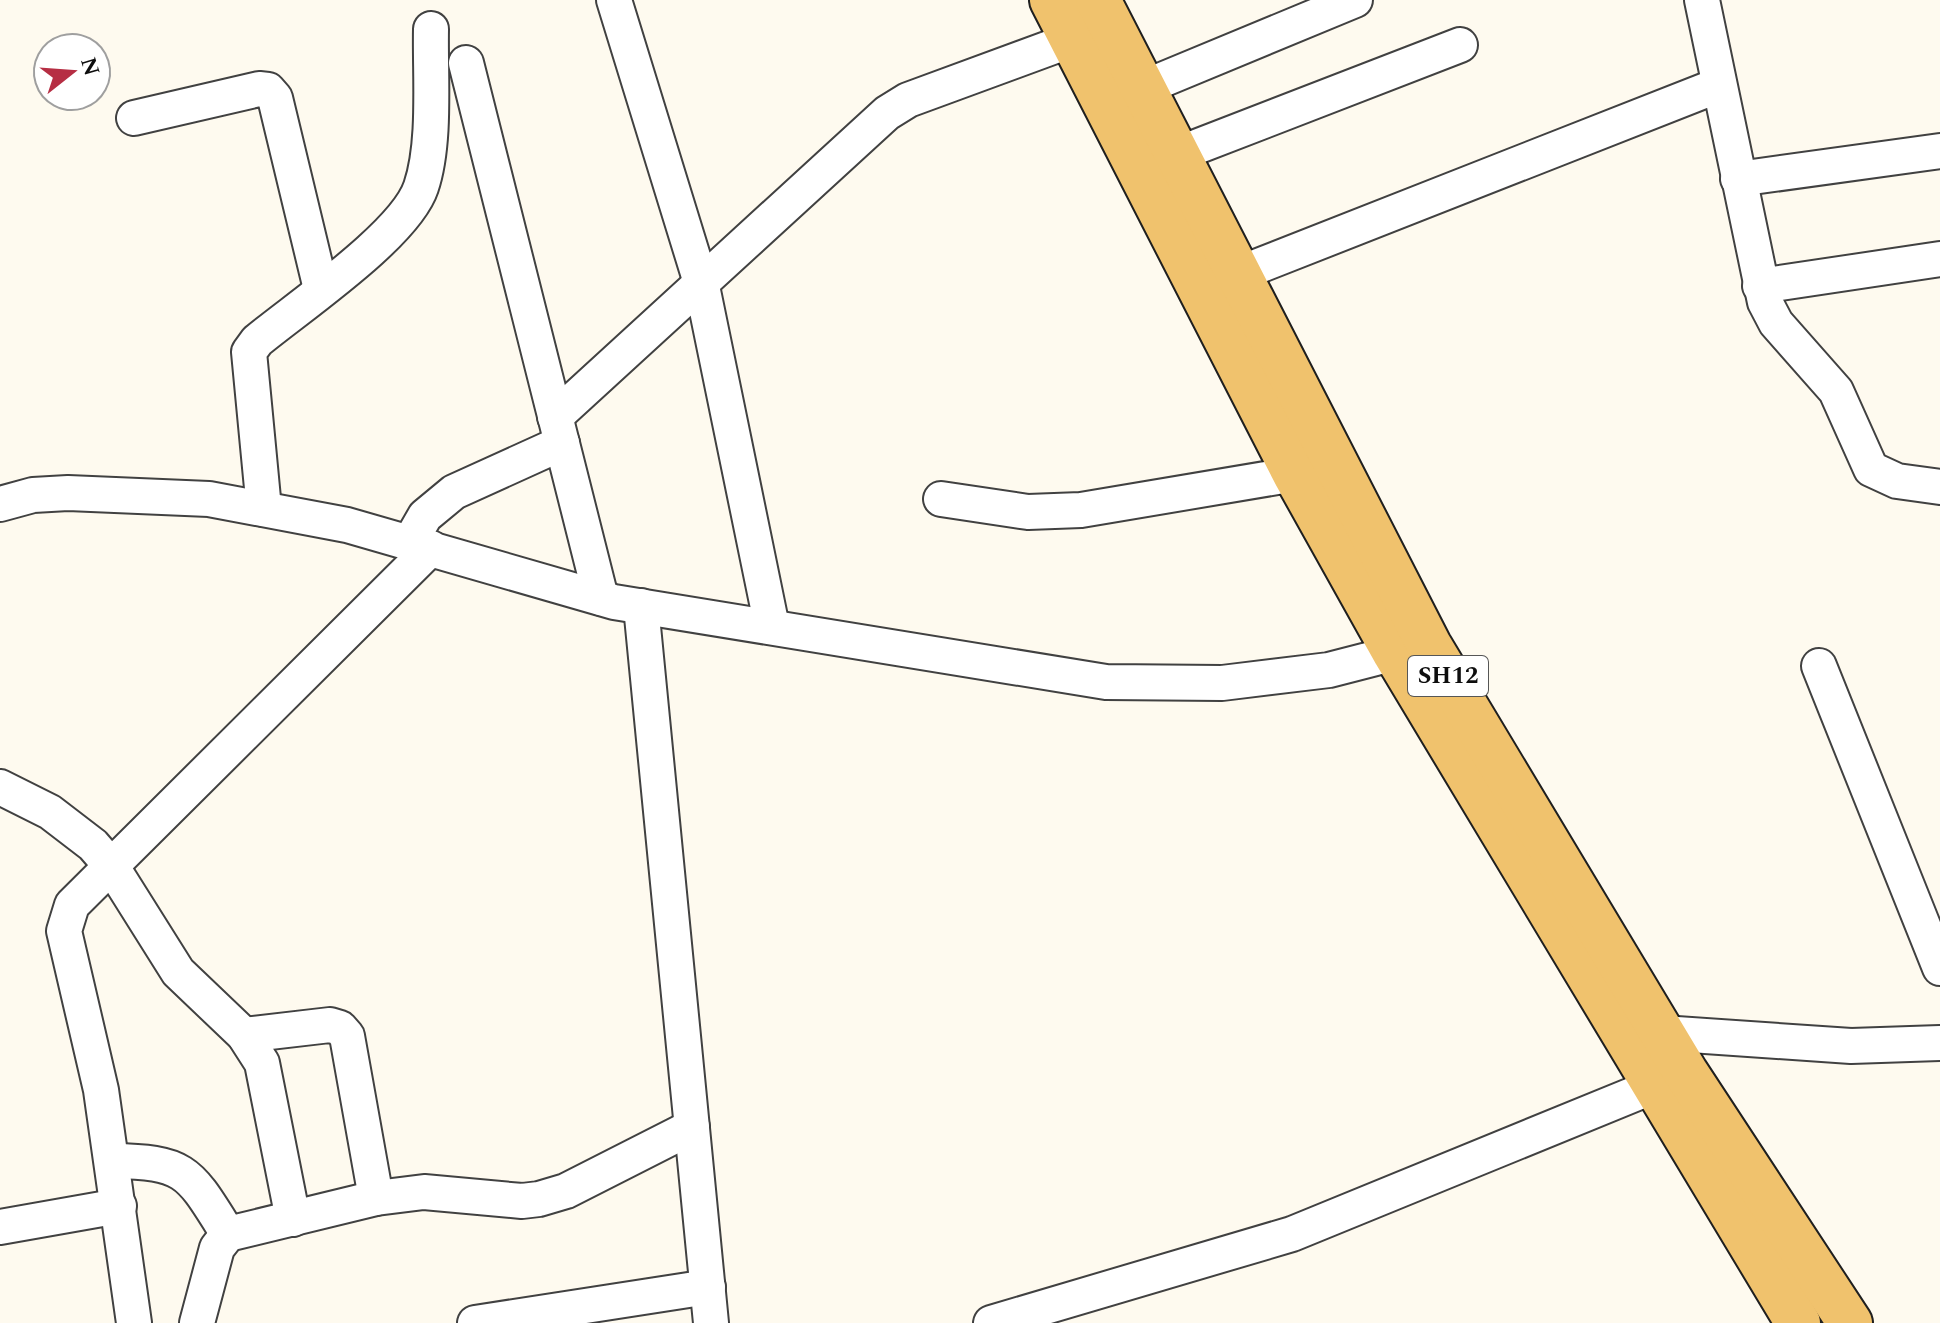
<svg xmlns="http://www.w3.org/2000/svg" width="1940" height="1323" viewBox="0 0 1940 1323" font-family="Spectral,serif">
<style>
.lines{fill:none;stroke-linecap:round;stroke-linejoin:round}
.minor-casing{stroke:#414141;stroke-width:38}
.major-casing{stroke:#1f1f1f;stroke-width:48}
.minor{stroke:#fff;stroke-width:34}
.major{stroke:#f0c26d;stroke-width:44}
.labels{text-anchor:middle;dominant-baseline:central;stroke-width:8;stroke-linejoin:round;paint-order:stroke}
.shield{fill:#fff;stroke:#565656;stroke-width:2}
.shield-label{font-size:24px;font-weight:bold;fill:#0e0e0e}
</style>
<rect width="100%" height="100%" fill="#fefaef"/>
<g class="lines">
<!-- minor casing -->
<g class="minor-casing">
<g id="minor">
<polyline points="614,0 702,286 772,627"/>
<polyline points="1702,0 1765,302 1776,323 1836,391 1871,469 1897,481 1940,487"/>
<polyline points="466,63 601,598"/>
<polyline points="1145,87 1355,0"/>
<polyline points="134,118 259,89 268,90 275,98 321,289"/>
<polyline points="1178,154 1460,45"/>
<polyline points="1738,179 1940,151"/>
<polyline points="1238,274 1719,85"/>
<polyline points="1760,286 1940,259"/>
<polyline points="555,417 887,113 908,100 1093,32"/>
<polyline points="941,499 1028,512 1081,510 1295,474"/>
<polyline points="0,504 33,495 68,493 209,499 347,525 614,602 1106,682 1222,683 1329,670 1395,653"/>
<path d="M 264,509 L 249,352 L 257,341 C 298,307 405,235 421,187 C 436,143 430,76 431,29"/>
<polyline points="410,542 425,516 454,492 562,443"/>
<polyline points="641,606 711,1323"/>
<polyline points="1819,666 1940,968"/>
<polyline points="0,787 50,812 93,845 112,867 178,972 244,1035 262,1063 293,1219"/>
<polyline points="1662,1033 1851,1046 1940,1043"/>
<polyline points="244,1035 330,1025 340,1028 347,1036 376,1198"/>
<path d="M 112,1161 C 187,1162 189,1172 228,1234"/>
<polyline points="0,1227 119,1206"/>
<polyline points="134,1323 101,1090 64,931 72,905 431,548"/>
<polyline points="197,1323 217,1248 228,1234 376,1198 424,1192 522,1201 539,1199 566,1191 692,1127"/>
<polyline points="475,1323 708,1287"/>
<polyline points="991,1323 1292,1234 1654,1086"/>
</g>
</g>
<!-- major casing -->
<g class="major-casing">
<g id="major">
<polyline points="1052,0 1295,474 1395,653 1798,1323"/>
<polyline points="1098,0 1429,645 1686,1073 1850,1323"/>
</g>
</g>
<!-- minor -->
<use href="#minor" class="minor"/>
<!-- major -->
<use href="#major" class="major"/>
</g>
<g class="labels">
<!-- shield labels -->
<rect class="shield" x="1408" y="656" width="80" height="40" rx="6"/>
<g class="shield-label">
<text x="1448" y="676">SH12</text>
</g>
</g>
<!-- north arrow -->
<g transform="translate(72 72) rotate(73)"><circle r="38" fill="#ffffff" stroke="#9f9f9f" stroke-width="2"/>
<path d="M0-6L14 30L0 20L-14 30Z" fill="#b62e43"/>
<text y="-12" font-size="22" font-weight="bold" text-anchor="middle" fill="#0e0e0e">N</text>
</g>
</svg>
